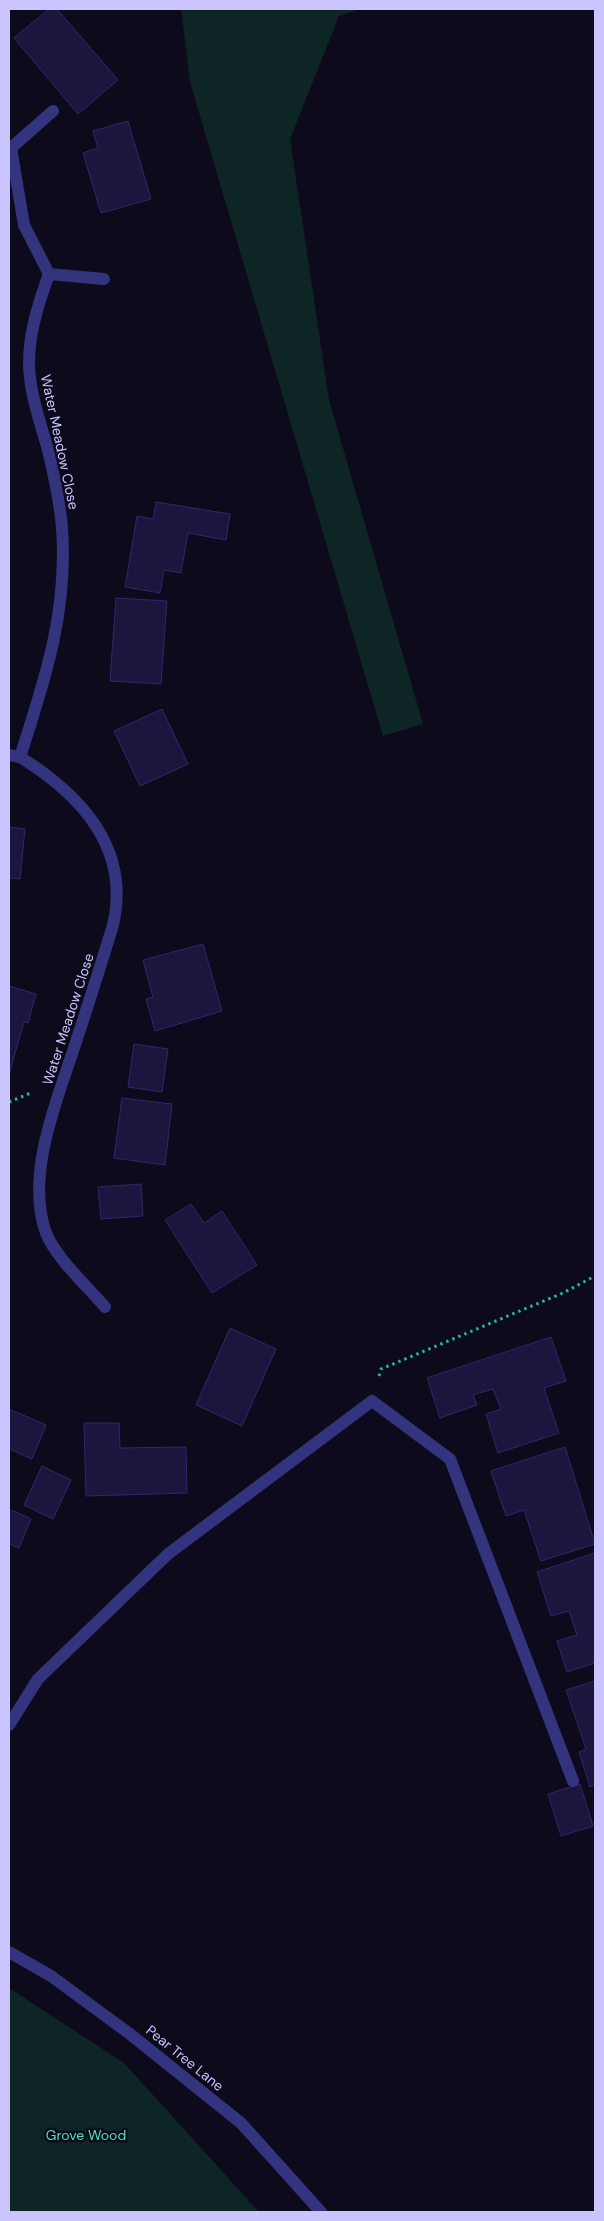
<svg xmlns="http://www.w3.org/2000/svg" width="604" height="2221" viewBox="0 0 604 2221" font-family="'DM Sans',sans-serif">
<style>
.green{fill:#0d2625}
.building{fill:#1c153e;stroke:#32266b}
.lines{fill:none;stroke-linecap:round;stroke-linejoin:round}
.path{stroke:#27b2a5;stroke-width:3;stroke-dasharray:2.5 4;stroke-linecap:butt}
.service{stroke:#33337e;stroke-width:12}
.minor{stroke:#33337e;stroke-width:12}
.tertiary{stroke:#33337e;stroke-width:12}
.labels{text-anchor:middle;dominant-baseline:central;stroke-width:5;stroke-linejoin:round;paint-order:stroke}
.street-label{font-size:14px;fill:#cac5ff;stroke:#0d0a1c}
.park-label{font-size:14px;fill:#4de4b9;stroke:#0d0a1c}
</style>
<rect width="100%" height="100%" fill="#0d0a1c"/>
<!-- green -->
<g class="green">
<polygon points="181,9 360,9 339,16 290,139 329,400 423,724 383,736 190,82"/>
<polygon points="9,1988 124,2063 259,2212 9,2212"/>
</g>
<!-- building -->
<g class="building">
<polygon points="49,9 57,9 118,80 78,114 14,38"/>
<polygon points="128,121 151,199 101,213 83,153 98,148 93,131"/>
<polygon points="156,502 230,514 226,540 188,533 181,573 164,570 160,593 125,587 137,516 153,519"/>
<polygon points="116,598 167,601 161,684 110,681"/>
<polygon points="162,709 188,764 140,786 114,731"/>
<polygon points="9,827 25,829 20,879 9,878"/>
<polygon points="203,944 222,1011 155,1031 146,999 153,997 143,960"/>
<polygon points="9,986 36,994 28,1023 24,1022 9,1074"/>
<polygon points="134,1044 168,1049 162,1092 128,1087"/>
<polygon points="122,1098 172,1104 165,1165 114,1158"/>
<polygon points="141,1184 143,1216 101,1219 98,1187"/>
<polygon points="191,1204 204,1223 222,1211 257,1265 212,1293 165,1220"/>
<polygon points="230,1328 276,1349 242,1426 196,1405"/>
<polygon points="551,1337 566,1381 544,1388 559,1433 498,1453 486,1414 501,1409 493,1389 473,1395 477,1405 440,1418 427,1378"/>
<polygon points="9,1409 46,1425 32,1459 9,1449"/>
<polygon points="84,1423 119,1423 120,1448 186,1447 187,1493 86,1496"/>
<polygon points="565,1447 595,1544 541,1561 524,1510 506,1516 491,1471"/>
<polygon points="42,1466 71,1480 53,1519 24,1505"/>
<polygon points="9,1509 31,1519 19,1548 9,1544"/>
<polygon points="595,1553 595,1663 567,1672 557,1641 577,1635 569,1611 551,1616 537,1572"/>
<polygon points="595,1681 595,1785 590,1787 579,1752 586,1749 566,1690"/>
<polygon points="580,1784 593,1826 561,1836 548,1794"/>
</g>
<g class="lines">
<!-- path -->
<g class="path">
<polyline points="9,1102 33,1092"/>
<polyline points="379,1376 381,1369 563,1293 595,1276"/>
</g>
<!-- service -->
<g class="service">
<polyline points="24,225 11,148 53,111"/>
<polyline points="9,1725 38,1679 168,1554 372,1401 450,1459 573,1781"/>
</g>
<!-- minor -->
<g class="minor">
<polyline points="49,274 104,279"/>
<path d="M 9,755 L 20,757 C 45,679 68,612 62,528 C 60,503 54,475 48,450 C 40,421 29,392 29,362 C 29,332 39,302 49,274 L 24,225"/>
<path d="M 20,757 C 81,795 131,848 113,925 C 101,965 88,1005 75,1045 C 57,1100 25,1175 46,1233 C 56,1258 87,1286 105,1307"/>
</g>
<!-- tertiary -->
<polyline class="tertiary" points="9,1952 51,1976 130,2034 241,2123 321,2212"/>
</g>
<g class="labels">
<!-- street labels -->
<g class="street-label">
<text transform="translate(60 442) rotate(78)">Water Meadow Close</text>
<text transform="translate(68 1019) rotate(-72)">Water Meadow Close</text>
<text transform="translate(185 2058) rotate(39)">Pear Tree Lane</text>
</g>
<!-- park labels -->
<g class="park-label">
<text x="86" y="2135">Grove Wood</text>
</g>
</g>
<!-- border -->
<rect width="604" height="2221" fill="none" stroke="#cac5ff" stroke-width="20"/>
</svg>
